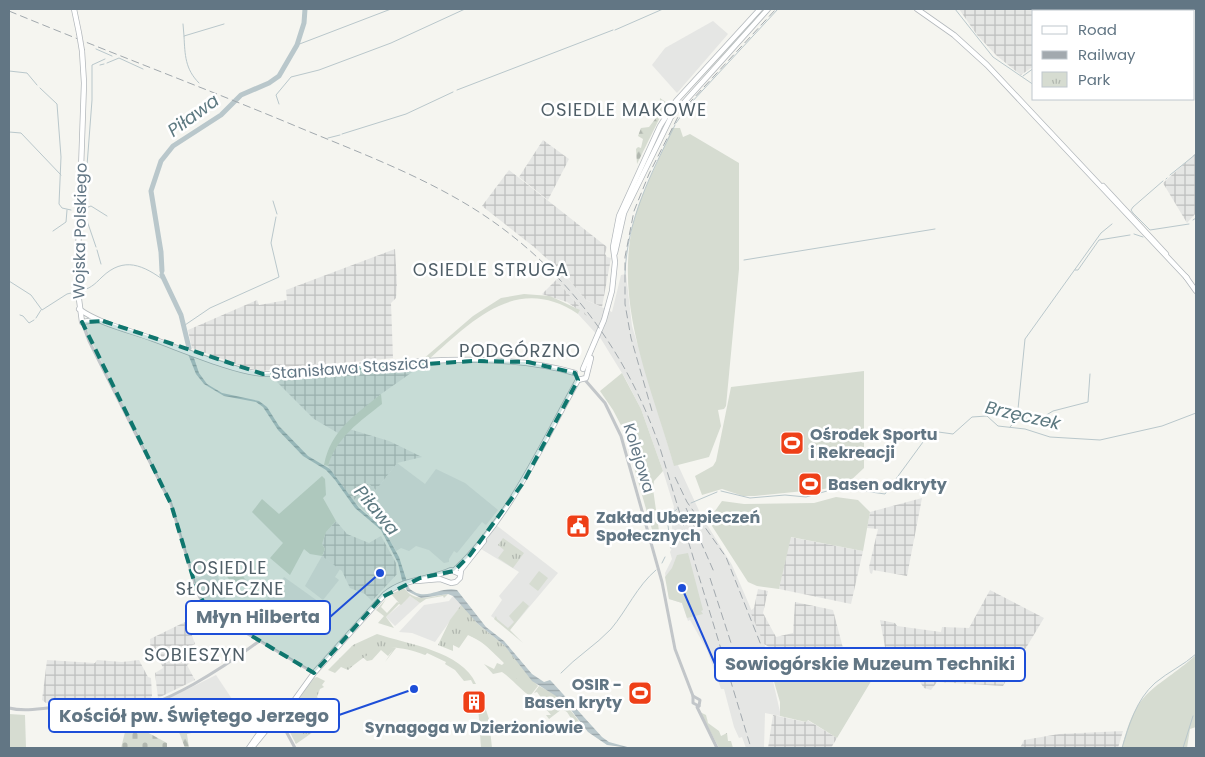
<svg xmlns="http://www.w3.org/2000/svg" width="1205" height="757" viewBox="0 0 1205 757" font-family="Poppins,sans-serif">
<style>
.built{fill:#e5e6e4}
.industrial{fill:url(#industrial-grid)}
.green{fill:#d6dcd1}
.forest{fill:url(#forest-firs)}
.cemetery{fill:url(#cemetery-stones)}
.park{fill:url(#park-tufts)}
.water{fill:url(#water-rules)}
.lines{fill:none;stroke-linecap:round;stroke-linejoin:round}
.stream{stroke:#b9c7cb;stroke-width:1}
.river{stroke:#b9c7cb;stroke-width:5}
.major-casing{stroke:#b3b8bc;stroke-width:6}
.minor{stroke:#c2c6c9;stroke-width:3}
.major{stroke:#fff;stroke-width:4.5}
.rail{stroke:#a2a9ae;stroke-width:1;stroke-dasharray:8 4;stroke-linecap:butt}
.major-bridge-casing{stroke:#b3b8bc;stroke-width:6;stroke-linecap:butt}
.major-bridge{stroke:#fff;stroke-width:4.5}
.marked{fill:#0f766e;fill-opacity:0.2;stroke:#0f766e;stroke-width:4;stroke-dasharray:10 6;stroke-linejoin:round}
.labels{text-anchor:middle;dominant-baseline:central;stroke-width:5;stroke-linejoin:round;paint-order:stroke}
.street-label{font-size:16px;fill:#627684;stroke:#fff}
.poi-label{font-size:16px;font-weight:bold;fill:#627684;stroke:#fff;text-anchor:start}
.neighbourhood-label{font-size:18px;letter-spacing:1px;fill:#505f68;stroke:#fff}
.water-label{font-size:18px;font-style:italic;fill:#5d7981;stroke:#fff}
.leader{fill:none;stroke:#1d4ed8;stroke-width:2}
.callout-dot{fill:#1d4ed8;stroke:#fff;stroke-width:2}
.callout{fill:#fff;stroke:#1d4ed8;stroke-width:2}
.callout-label{font-size:18px;text-anchor:middle;font-weight:bold;fill:#627684}
</style>
<defs>
<pattern id="industrial-grid" width="8" height="8" patternUnits="userSpaceOnUse" patternTransform="scale(1.25)"><rect width="8" height="8" fill="#e5e6e4"/><path d="M0 4h8M4 0v8" fill="none" stroke="#bdbfbe"/></pattern>
<pattern id="forest-firs" width="22" height="20" patternUnits="userSpaceOnUse" patternTransform="scale(1.25)"><rect width="22" height="20" fill="#d6dcd1"/><path d="M5 1l3.5 6h-7zM16 11l3.5 6h-7z" fill="#b1b7af"/></pattern>
<pattern id="cemetery-stones" width="16" height="16" patternUnits="userSpaceOnUse" patternTransform="scale(1.25)"><rect width="16" height="16" fill="#d6dcd1"/><path d="M2 7V4a2 2 0 0 1 4 0v3zM10 15v-3a2 2 0 0 1 4 0v3z" fill="#b1b7af"/></pattern>
<pattern id="park-tufts" width="24" height="20" patternUnits="userSpaceOnUse" patternTransform="scale(1.25)"><rect width="24" height="20" fill="#d6dcd1"/><path d="M3 7l-1-3M5 7V3M7 7l1-3M15 17l-1-3M17 17v-4M19 17l1-3" fill="none" stroke="#b1b7af"/></pattern>
<pattern id="water-rules" width="6" height="5" patternUnits="userSpaceOnUse" patternTransform="scale(1.25)"><rect width="6" height="5" fill="#b9c7cb"/><path d="M0 2.5h6" fill="none" stroke="#9aa6aa"/></pattern>
</defs>
<rect width="100%" height="100%" fill="#f5f5f0"/>
<!-- built -->
<g class="built">
<polygon points="713,21 728,34 677,93 652,65 665,48"/>
<polygon points="564,274 586,300 612,312 621,275 626,274 632,326 674,465 678,465 701,515 732,565 763,637 780,712 780,716 765,713 764,748 746,748 742,737 739,738 734,727 724,689 721,689 707,650 690,620 688,621 682,603 669,599 665,573 672,559 670,552 674,544 671,518 674,507 663,471 641,409 625,378 601,339 578,314 580,310 584,314 580,307 556,280"/>
<polygon points="397,463 425,484 436,469 465,483 498,510 486,525 482,522 457,553 454,551 449,559 449,562 444,563 429,550 416,546 409,551 401,548 396,551 382,526 353,501 369,484 376,490"/>
<polygon points="496,525 558,573 510,630 491,616 502,600 499,596 519,572 481,549"/>
<polygon points="322,556 340,569 335,577 339,580 323,600 305,586"/>
<polygon points="215,571 222,585 228,584 233,594 209,607 204,600 195,579"/>
<polygon points="284,577 319,602 300,629 259,609"/>
<polygon points="410,596 420,603 395,626 386,617"/>
<polygon points="453,596 462,604 435,642 412,633 399,632 424,605 449,601"/>
<polygon points="216,675 246,720 214,726 175,727 164,701"/>
</g>
<!-- industrial -->
<g class="industrial">
<polygon points="959,9 1089,9 1091,11 1034,11 1034,66 1021,75 997,56 977,35"/>
<polygon points="543,140 569,159 548,200 519,177"/>
<polygon points="1196,153 1196,213 1187,223 1163,183"/>
<polygon points="509,170 607,247 605,254 607,257 611,258 602,307 586,300 564,274 534,247 482,206"/>
<polygon points="395,249 397,283 396,298 391,303 393,358 261,371 241,366 192,348 188,330 257,300 259,305 287,300 286,290"/>
<polygon points="556,280 580,307 587,316 567,302 542,294"/>
<polygon points="421,366 381,394 338,433 314,419 272,377"/>
<polygon points="349,429 389,441 422,457 397,463 376,490 369,484 353,501 328,466 333,450"/>
<polygon points="922,498 907,576 873,570 872,574 870,573 869,567 878,529 867,528 870,512"/>
<polygon points="336,521 347,534 369,543 381,536 396,563 397,574 372,601 365,594 350,588 342,571 322,556 325,549 322,544 326,532"/>
<polygon points="790,537 863,551 851,604 779,589"/>
<polygon points="758,589 768,591 763,613 776,637 793,633 795,602 833,610 843,648 829,647 817,650 815,654 824,677 812,673 764,644 750,611 754,608"/>
<polygon points="990,590 1044,618 1003,686 937,682 931,690 924,688 913,672 890,661 887,658 880,620 895,623 897,626 941,632 942,627 969,628"/>
<polygon points="187,621 195,644 186,649 192,662 187,665 195,680 158,698 155,673 163,668 160,661 151,659 150,639"/>
<polygon points="47,660 95,663 97,660 122,662 139,660 148,677 151,678 152,696 148,702 117,707 83,701 46,703 42,700"/>
<polygon points="773,715 805,722 807,720 837,738 831,748 768,748"/>
<polygon points="1123,731 1118,748 1020,748 1024,740 1059,734"/>
</g>
<!-- green -->
<g class="green">
<polygon points="762,9 766,9 688,92 688,91"/>
<path d="M 672,128 L 680,128 L 683,137 L 690,134 L 739,163 L 739,269 L 726,406 L 724,409 L 718,410 L 721,426 L 709,457 L 674,466 C 652,387 614,307 633,224 C 641,191 660,160 672,128 Z"/>
<path d="M 524,294 L 550,296 L 580,310 L 578,314 C 517,273 472,321 428,360 L 422,360 L 473,316 L 501,298 Z"/>
<polygon points="864,371 864,468 848,483 824,489 755,496 743,496 722,489 702,495 695,476 713,466 716,461 731,387"/>
<polygon points="622,373 641,409 663,471 654,481 653,489 660,538 655,540 623,429 613,410 600,391"/>
<path d="M 381,394 L 382,404 C 359,422 337,437 328,466 L 324,465 C 331,430 354,416 381,394 Z"/>
<polygon points="322,476 325,479 326,495 323,498 336,521 326,532 322,544 325,549 322,556 310,554 304,549 290,575 270,558 283,543 252,512 262,499 279,514"/>
<polygon points="836,497 858,500 870,512 863,551 791,537 779,589 757,586 748,582 712,526 710,518 722,501 744,504 814,503"/>
<polygon points="688,553 703,610 701,611 703,614 687,618 682,603 669,599 665,577 672,568 677,555"/>
<polygon points="233,562 247,582 236,590 222,569"/>
<polygon points="539,571 548,578 538,591 529,584"/>
<path d="M 404,588 C 416,604 432,596 448,594 L 444,598 L 443,596 L 426,599 L 420,603 L 410,596 L 401,605 L 399,604 L 386,617 L 394,628 L 378,623 L 384,616 L 376,610 L 386,599 L 381,607 L 387,613 L 397,602 L 399,603 L 391,594 Z"/>
<polygon points="523,601 529,606 510,630 523,643 494,619 496,616 497,619 508,628 514,622 509,616"/>
<path d="M 468,635 L 505,646 L 538,686 L 530,696 C 521,690 512,679 502,672 L 493,674 L 484,664 L 494,669 L 497,663 L 502,665 L 504,663 L 480,640 Z"/>
<polygon points="375,644 396,648 385,662 393,650 388,656 381,650 372,660 367,661 359,654"/>
<polygon points="773,649 821,676 873,678 837,738 808,720 806,722 780,716 780,702 765,651"/>
<path d="M 1196,655 L 1196,727 L 1190,729 L 1187,748 L 1122,748 C 1137,687 1154,692 1196,655 Z"/>
<polygon points="539,686 560,697 582,725 571,731 576,726 567,712 562,709 549,719 546,715 551,715 546,709 548,707 537,692 534,693"/>
<polygon points="9,714 25,715 26,748 9,748"/>
</g>
<!-- forest -->
<g class="forest">
<polygon points="660,98 667,103 637,164 636,149 638,147 641,148 643,139 638,136 641,128 649,127 659,114"/>
<polygon points="244,721 245,726 220,727 187,734 189,748 185,748 176,724 210,725"/>
</g>
<!-- cemetery -->
<polygon class="cemetery" points="131,730 145,731 167,743 167,748 121,748 125,732"/>
<!-- park -->
<g class="park">
<polygon points="503,538 524,553 513,568 498,558 504,550 498,545"/>
<path d="M 462,604 L 478,624 L 505,646 L 524,672 L 517,679 C 509,672 507,665 500,658 C 491,648 479,640 468,635 L 459,648 L 453,645 L 453,651 L 438,645 L 450,620 Z"/>
<path d="M 377,634 C 407,644 462,651 476,684 L 473,684 L 471,680 L 464,681 L 455,670 L 445,664 L 446,662 L 427,653 L 425,655 C 390,642 375,646 348,670 L 341,667 L 335,673 L 328,670 L 353,645 Z"/>
<polygon points="317,677 325,681 322,685 324,687 320,689 317,697 322,703 317,717 316,730 296,744 283,719 314,678"/>
<polygon points="484,704 489,719 492,748 481,748 478,705"/>
<polygon points="700,712 706,715 708,723 719,731 721,736 727,733 728,741 731,741 733,748 719,748"/>
</g>
<!-- water -->
<g class="water">
<path d="M 188,354 L 193,355 L 199,373 L 207,384 L 222,393 L 259,401 L 267,407 L 279,426 L 308,456 L 330,469 L 359,508 L 383,528 L 399,557 L 409,588 C 425,603 439,586 457,590 L 486,627 L 504,641 L 532,674 L 544,682 L 550,680 L 552,682 L 602,737 L 609,742 L 631,748 L 607,745 L 588,732 L 564,701 L 532,681 L 505,646 L 478,624 L 453,596 L 448,594 L 421,598 L 407,591 L 402,580 L 398,563 L 381,530 L 355,508 L 335,480 L 326,470 L 303,456 L 278,430 L 263,407 L 256,402 L 224,396 L 204,384 L 196,374 Z"/>
<polygon points="819,477 821,485 802,490 800,482"/>
</g>
<g class="lines">
<!-- stream -->
<g class="stream">
<polyline points="955,9 993,57 1034,85"/>
<polyline points="183,24 184,36"/>
<polyline points="615,30 663,9"/>
<polyline points="297,45 391,9"/>
<polyline points="96,49 112,56"/>
<polyline points="107,63 119,58 143,69"/>
<polyline points="100,65 104,64"/>
<polyline points="9,71 27,73 37,85"/>
<polyline points="1023,76 1034,68"/>
<path d="M 199,83 C 185,69 185,55 184,36 L 224,24"/>
<polyline points="40,88 57,104 61,157 59,204 62,208 71,210"/>
<polyline points="457,90 613,30"/>
<polyline points="279,104 276,95 291,77 319,70 391,43 465,9"/>
<polyline points="676,123 690,104 778,9"/>
<polyline points="9,132 21,133 61,175"/>
<polyline points="342,134 406,114 453,92"/>
<polyline points="328,138 340,135"/>
<polyline points="1170,175 1196,154"/>
<polyline points="1166,179 1167,178"/>
<polyline points="1163,181 1133,207 1131,210 1133,213 1150,230 1189,224"/>
<polyline points="273,201 277,214"/>
<polyline points="86,207 84,205 92,100 92,65 105,59"/>
<polyline points="1193,220 1196,218"/>
<polyline points="53,231 66,222 67,210"/>
<polyline points="1134,234 1143,237"/>
<polyline points="96,247 83,209 91,206 107,216"/>
<polyline points="97,250 101,264"/>
<polyline points="744,260 935,229"/>
<polyline points="1075,270 1078,270 1099,240 1130,235"/>
<path d="M 625,274 C 627,219 651,174 675,125"/>
<polyline points="9,281 31,295 42,310 67,294 75,292"/>
<path d="M 79,291 C 90,289 94,285 102,277 C 124,256 143,265 165,281"/>
<polyline points="20,315 23,316 29,323 34,320"/>
<polyline points="36,318 41,310"/>
<polyline points="185,325 210,308 279,277 271,243 276,217"/>
<polyline points="1018,419 1043,417 1053,411 1088,402 1090,374"/>
<polyline points="1010,427 1017,419 1025,339 1101,233 1112,224"/>
<polyline points="850,489 885,494 931,431 953,434 972,417 987,416 998,426 1025,429 1050,437 1100,440 1162,426 1196,413"/>
<polyline points="721,491 750,498 785,495 806,497 827,491 844,490"/>
<polyline points="691,503 717,492"/>
<polyline points="671,548 667,518 677,509"/>
<polyline points="662,563 665,557"/>
<path d="M 561,673 C 576,657 596,645 611,629 C 627,610 637,586 656,570"/>
<path d="M 1122,748 C 1129,725 1136,700 1155,683 C 1168,672 1184,665 1196,654"/>
<polyline points="1183,748 1193,716"/>
</g>
<!-- river -->
<g class="river">
<polyline points="162,271 161,252 151,191 161,161 173,146 221,115 241,95 269,83 279,76 297,45 304,23 305,9"/>
<polyline points="162,275 181,315 189,348"/>
</g>
<!-- major casing -->
<g class="major-casing">
<g id="major">
<polyline points="74,9 79,33"/>
<polyline points="917,9 954,35 987,65 1187,278"/>
<polyline points="82,51 84,83 77,284 82,322 96,320"/>
<polyline points="1103,186 1166,254"/>
<polyline points="615,253 624,213 671,117 768,9"/>
<polyline points="1186,277 1196,291"/>
<path d="M 79,309 C 100,324 129,330 153,339 C 181,349 237,373 265,374 C 296,375 326,368 356,366 C 428,360 506,353 575,373"/>
<polyline points="583,369 604,320 612,291 615,262 613,247 619,216 660,126 676,101 760,9"/>
<polyline points="578,380 586,378 591,358"/>
<path d="M 454,571 C 510,518 541,446 578,380"/>
<polyline points="417,581 440,579 451,583 456,582 460,578 461,570 484,541"/>
<polyline points="254,745 267,729 287,713 288,709"/>
<path d="M 249,748 L 263,728 L 288,709 L 314,673 L 385,594 C 405,578 429,580 451,570 L 460,574"/>
</g>
</g>
<!-- minor -->
<g class="minor">
<polyline points="82,322 89,341 171,504 197,591 203,604 214,614 314,673"/>
<polyline points="585,380 605,403 621,436 662,582 675,649 693,696 693,703 699,706"/>
<polyline points="693,696 700,700 699,706"/>
<polyline points="697,707 717,748"/>
<path d="M 9,708 C 28,713 53,706 73,706 C 90,706 106,711 123,710 C 162,709 227,665 258,642"/>
<polyline points="279,718 295,748"/>
</g>
<!-- major -->
<use href="#major" class="major"/>
<!-- rail -->
<g class="rail">
<path d="M 9,11 C 101,49 194,84 286,122 C 345,147 406,169 461,201 C 556,256 625,345 660,448 L 751,748"/>
<polyline points="652,411 631,338 625,304 625,257 634,211 649,174 680,113 776,9"/>
<polyline points="675,477 687,502 726,557 761,645"/>
<polyline points="686,508 714,572"/>
<polyline points="710,578 732,646"/>
</g>
<!-- major-bridge casing -->
<g class="major-bridge-casing">
<polyline id="major-bridge" points="79,33 82,51"/>
</g>
<!-- major-bridge -->
<use href="#major-bridge" class="major-bridge"/>
</g>
<!-- marked area -->
<path class="marked" d="M 103,321 L 263,374 L 474,361 L 528,362 L 575,373 L 578,380 L 523,483 L 470,555 L 454,571 L 420,578 L 382,597 L 314,673 L 208,610 L 197,591 L 171,504 L 82,322 Z"/>
<!-- icons -->
<defs>
<g id="stadium-square" transform="scale(1.25)"><rect x="-9" y="-9" width="18" height="18" rx="4" fill="#ee3f17" stroke="#fff"/><path d="M0-5a6.5 5 0 1 0 0 10a6.5 5 0 1 0 0-10ZM-3.5-1.8h7v3.6h-7Z" fill="#fff"/></g>
<g id="civic-square" transform="scale(1.25)"><rect x="-9" y="-9" width="18" height="18" rx="4" fill="#ee3f17" stroke="#fff"/><path d="M-.6-6.5H3V-4.5H.6V-3L4-1V1h2V6H-6V1h2V-1L-.6-3ZM-1.2 2.5V6h2.4V2.5Z" fill="#fff"/></g>
<g id="building-square" transform="scale(1.25)"><rect x="-9" y="-9" width="18" height="18" rx="4" fill="#ee3f17" stroke="#fff"/><path d="M-4-6H4V6H1V3H-1V6H-4ZM-2.5-4.3h1.7v1.8h-1.7ZM.8-4.3h1.7v1.8H.8ZM-2.5-1h1.7V.8h-1.7ZM.8-1h1.7V.8H.8Z" fill="#fff"/></g>
</defs>
<g fill-rule="evenodd">
<use href="#stadium-square" x="792" y="443"/>
<use href="#stadium-square" x="810" y="484"/>
<use href="#civic-square" x="578" y="526"/>
<use href="#stadium-square" x="640" y="693"/>
<use href="#building-square" x="474" y="702"/>
</g>
<g class="labels">
<!-- street labels -->
<g class="street-label">
<text transform="translate(80 231) rotate(-89)">Wojska Polskiego</text>
<text transform="translate(350 368) rotate(-4)">Stanisława Staszica</text>
<text transform="translate(639 458) rotate(73)">Kolejowa</text>
</g>
<!-- poi labels -->
<g class="poi-label">
<text x="810" y="434">Ośrodek Sportu<tspan x="810" dy="18">i Rekreacji</tspan></text>
<text x="828" y="484">Basen odkryty</text>
<text x="596" y="517">Zakład Ubezpieczeń<tspan x="596" dy="18">Społecznych</tspan></text>
<text x="622" y="684" text-anchor="end">OSIR -<tspan x="622" dy="18">Basen kryty</tspan></text>
<text x="474" y="727" text-anchor="middle">Synagoga w Dzierżoniowie</text>
</g>
<!-- neighbourhood labels -->
<g class="neighbourhood-label">
<text x="624" y="109">OSIEDLE MAKOWE</text>
<text x="491" y="269">OSIEDLE STRUGA</text>
<text x="520" y="350">PODGÓRZNO</text>
<text x="230" y="567">OSIEDLE<tspan x="230" dy="21">SŁONECZNE</tspan></text>
<text x="195" y="654">SOBIESZYN</text>
</g>
<!-- water labels -->
<g class="water-label">
<text transform="translate(193 115) rotate(-36)">Piława</text>
<text transform="translate(1023 415) rotate(13)">Brzęczek</text>
<text transform="translate(377 510) rotate(50)">Piława</text>
</g>
</g>
<!-- callouts -->
<path class="leader" d="M380 573L330 617M682 588L715 664M414 689L339 715"/>
<g class="callout-dot">
<circle cx="380" cy="573" r="5"/>
<circle cx="682" cy="588" r="5"/>
<circle cx="414" cy="689" r="5"/>
</g>
<g class="callout">
<rect x="186" y="601" width="144" height="33" rx="5"/>
<rect x="715" y="648" width="310" height="33" rx="5"/>
<rect x="49" y="699" width="290" height="33" rx="5"/>
</g>
<g class="callout-label">
<text x="258" y="623">Młyn Hilberta</text>
<text x="870" y="670">Sowiogórskie Muzeum Techniki</text>
<text x="194" y="722">Kościół pw. Świętego Jerzego</text>
</g>
<!-- border -->
<rect width="1205" height="757" fill="none" stroke="#627684" stroke-width="20"/>
<!-- legend -->
<rect x="1032" y="10" width="162" height="90" fill="#ffffff" stroke="#c0c8ce"/>
<rect x="1042" y="26" width="25" height="8" fill="#ffffff" stroke="#c0c8ce"/>
<text x="1078" y="35" font-size="15" fill="#627684">Road</text>
<rect x="1042" y="51" width="25" height="8" fill="#a2a9ae" stroke="#c0c8ce"/>
<text x="1078" y="60" font-size="15" fill="#627684">Railway</text>
<rect x="1042" y="72" width="25" height="15" fill="url(#park-tufts)" stroke="#c0c8ce"/>
<text x="1078" y="85" font-size="15" fill="#627684">Park</text>
</svg>
